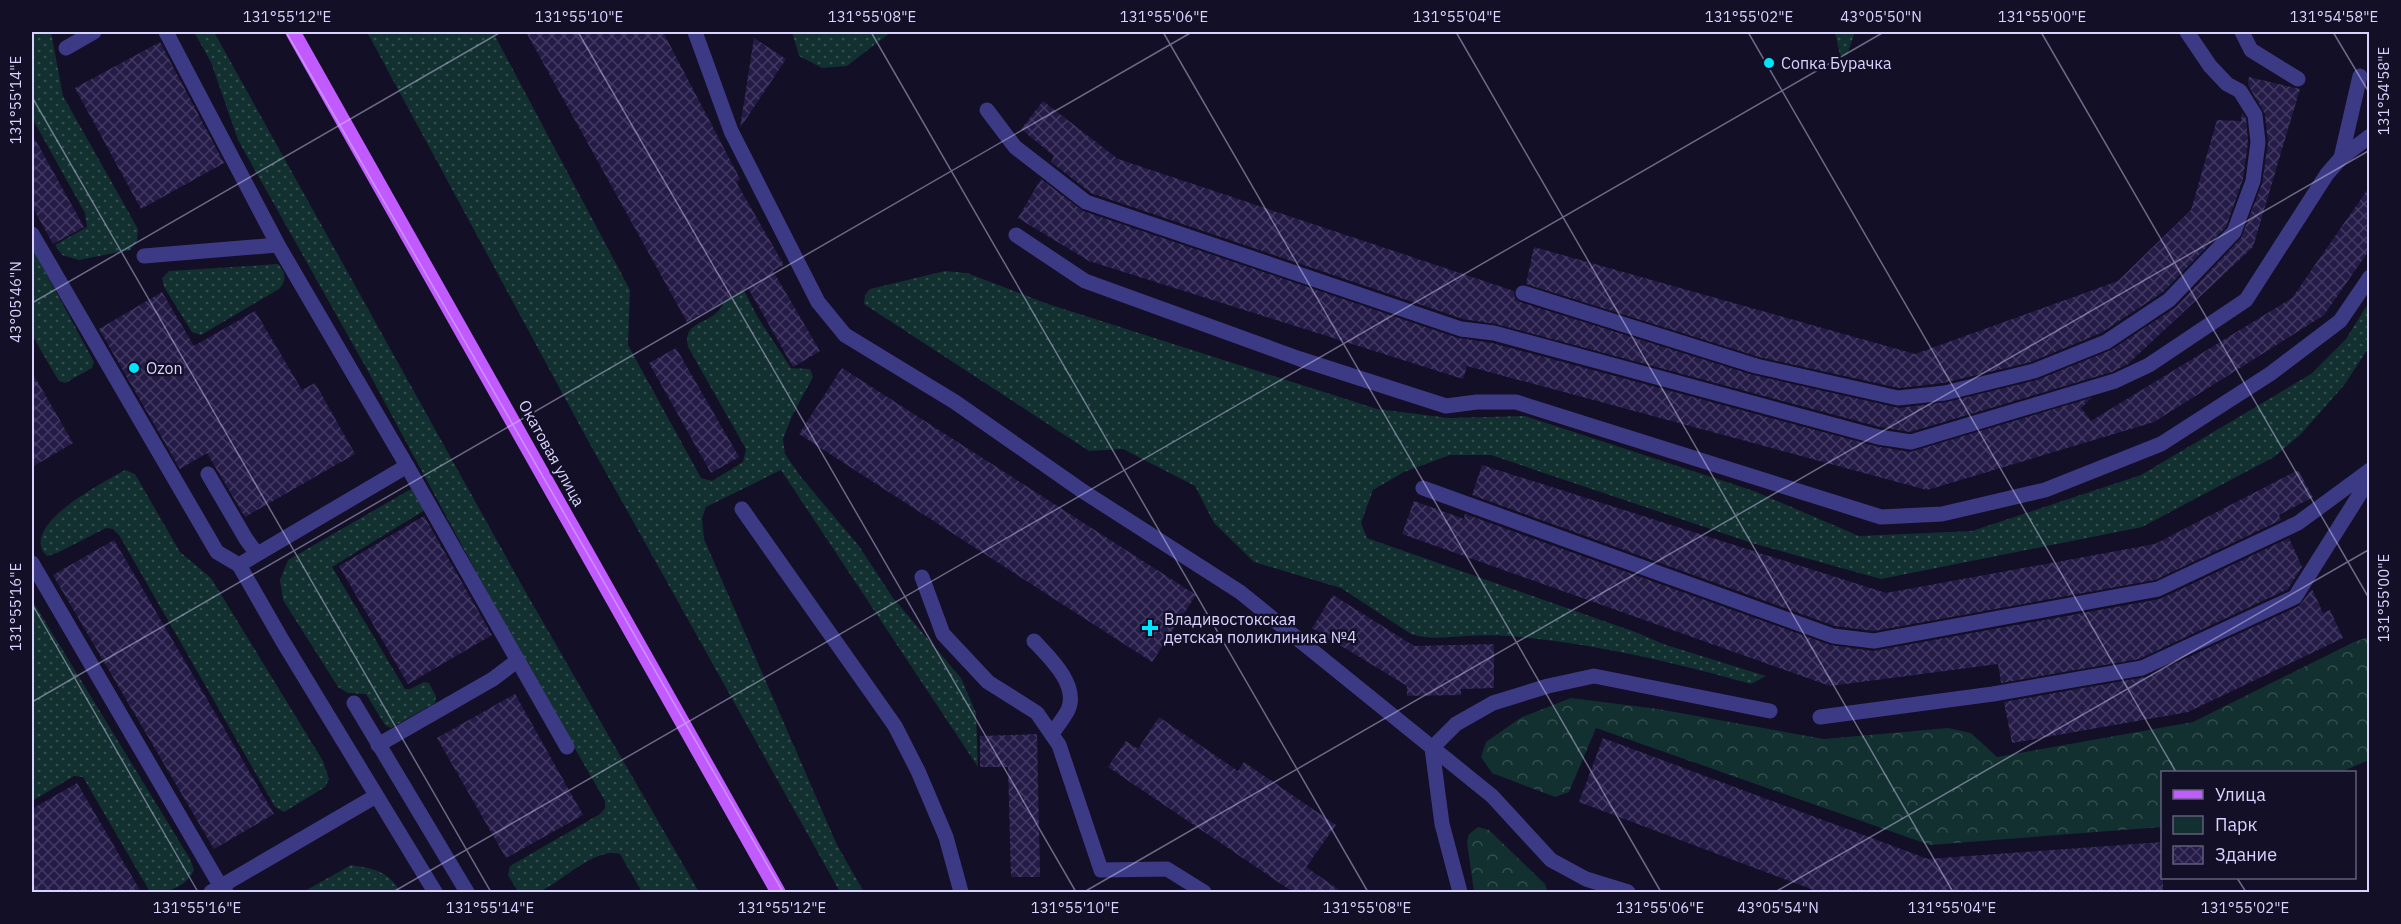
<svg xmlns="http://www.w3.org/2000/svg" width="2401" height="924" viewBox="0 0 2401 924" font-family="'IBM Plex Sans',sans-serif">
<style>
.green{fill:url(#green-dots)}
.forest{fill:url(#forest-crowns)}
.building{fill:url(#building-cross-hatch)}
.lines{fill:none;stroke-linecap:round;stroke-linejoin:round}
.service{stroke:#3d3a85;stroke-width:15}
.primary{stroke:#c25bff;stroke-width:15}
.ticks{fill:none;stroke:#d9d4ff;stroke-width:1.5;stroke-opacity:0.45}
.poi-dot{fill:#00e5ff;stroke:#130f26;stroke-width:2}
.labels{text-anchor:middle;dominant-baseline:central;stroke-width:5;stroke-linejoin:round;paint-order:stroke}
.poi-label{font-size:16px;fill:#d9d4ff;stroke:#130f26;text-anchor:start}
.street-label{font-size:16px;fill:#d9d4ff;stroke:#130f26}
.neatline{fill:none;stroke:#d9d4ff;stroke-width:2}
.ticks-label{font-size:15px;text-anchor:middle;fill:#d9d4ff}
</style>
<defs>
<pattern id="green-dots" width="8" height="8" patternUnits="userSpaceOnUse" patternTransform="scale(1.5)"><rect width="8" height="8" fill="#12302f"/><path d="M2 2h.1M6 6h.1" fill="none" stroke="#344d4e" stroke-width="1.8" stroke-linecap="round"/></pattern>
<pattern id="forest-crowns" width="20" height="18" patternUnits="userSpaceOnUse" patternTransform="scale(1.5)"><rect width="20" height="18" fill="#12302f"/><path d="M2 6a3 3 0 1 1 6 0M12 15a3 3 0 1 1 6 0" fill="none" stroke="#344d4e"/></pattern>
<pattern id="building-cross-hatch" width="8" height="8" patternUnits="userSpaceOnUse" patternTransform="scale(1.5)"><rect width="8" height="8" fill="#241b47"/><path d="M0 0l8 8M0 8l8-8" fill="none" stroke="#433b63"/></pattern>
</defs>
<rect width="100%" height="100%" fill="#130f26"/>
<!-- green -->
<g class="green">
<polygon points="32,32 51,32 63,96 138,229 137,241 130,250 79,260 62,255 55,245 87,227 85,213 32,118"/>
<path d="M 194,32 L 214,32 L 525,591 L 699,892 L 642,892 L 620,854 C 595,846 560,884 538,892 C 532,894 524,892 518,892 L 508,875 L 510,866 L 600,814 L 605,808 L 605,801 L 515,644 L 369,373 L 238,140 L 211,62 Z"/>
<path d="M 367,32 L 493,32 L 630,290 L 628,345 L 701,478 L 712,481 L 743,462 L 746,449 L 688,347 C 683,323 703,325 716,313 C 720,310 722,305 725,301 L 579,32 L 612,32 L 757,316 L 791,368 L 810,369 L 813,377 L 792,416 L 783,439 L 785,454 L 801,477 L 859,546 L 893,598 L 961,678 L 976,713 L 978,767 L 781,470 L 706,507 L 702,518 L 704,539 L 837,845 L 864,892 L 840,892 L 586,437 Z"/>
<polygon points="792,32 891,32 847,66 822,68 799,56"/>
<polygon points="1835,32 1855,32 1847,55 1840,55"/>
<polygon points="32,247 94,362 92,368 65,383 59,381 54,373 32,335"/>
<path d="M 278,264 C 286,273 287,280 279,289 L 201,335 L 192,332 L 164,287 L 162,278 L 169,271 Z"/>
<path d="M 945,271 L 967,273 L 1048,304 L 1377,409 L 1449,418 L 1525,416 L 1754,491 L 1859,536 L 1972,531 L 2141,475 L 2311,374 L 2346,339 L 2369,302 L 2369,347 L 2345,384 L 2301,434 L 2274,457 L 2142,527 L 1881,579 L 1752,543 L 1491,455 L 1450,455 L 1404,472 L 1373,490 L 1361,523 L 1367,538 L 1638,633 L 1663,644 L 1766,676 L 1751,684 C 1676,663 1600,645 1521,637 C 1503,635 1484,635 1466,636 C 1448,637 1429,640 1411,634 L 1341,588 L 1254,562 L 1214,523 L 1195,486 L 1123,449 L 1089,451 L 864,304 L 865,295 L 870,289 Z"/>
<path d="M 125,470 L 135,474 L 180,552 L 211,578 L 323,761 L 329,779 L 325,787 L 284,812 L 275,807 L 119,535 L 113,529 L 106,528 L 57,553 L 47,556 C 16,526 106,481 125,470 Z"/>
<polygon points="411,489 416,492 425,510 332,567 405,689 410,689 424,682 429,683 436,696 435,703 391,728 385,725 366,694 348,693 338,687 283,600 280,580 288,560"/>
<path d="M 32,600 L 190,859 L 194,870 C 186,887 168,893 150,892 L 83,777 L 74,776 L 32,801 C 31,787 35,725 32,718 Z"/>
<path d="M 351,865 C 376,869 387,871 401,892 L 303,892 Z"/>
</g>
<!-- forest -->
<g class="forest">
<polygon points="2369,637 2369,760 2341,772 2162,772 2162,827 1930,845 1596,728 1569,792 1555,797 1492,773 1481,757 1486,742 1522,717 1571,698 1658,709 1824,739 1948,728 1971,733 1997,757 2193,722 2354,642"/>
<polygon points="1478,827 1489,830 1545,884 1548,892 1474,892 1467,842 1469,834"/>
</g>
<!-- building -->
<g class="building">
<polygon points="526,32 663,32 740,179 736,182 784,265 773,271 820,351 793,367 748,288 687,322"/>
<polygon points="754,38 786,59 740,128"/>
<polygon points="160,42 224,163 141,209 75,88"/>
<polygon points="2249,77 2300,89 2253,247 2128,364 2112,372 1910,432 1880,427 1496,324 1463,319 1091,193 1051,162 1054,156 1021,129 1043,101 1118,159 1514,291 1515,299 1520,302 1753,375 1899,408 1947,402 2037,380 2111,350 2176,307 2241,238 2262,184 2268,143 2265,114 2248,85"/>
<polygon points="2242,113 2246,118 2248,142 2243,179 2226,227 2163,292 2101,333 2031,362 1943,383 1899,388 1759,357 1526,284 1534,247 1915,354 2118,281 2191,210 2217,120 2241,121"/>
<polygon points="32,134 84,227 53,244 32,206"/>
<polygon points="1041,179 1083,211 1458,338 1492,343 1875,446 1910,452 2091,398 2081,408 2091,421 2292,298 2370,186 2370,249 2324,315 2154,422 1927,490 1467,366 1463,379 1089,261 1018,218"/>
<polygon points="162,292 194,346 255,311 302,390 315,383 355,454 245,517 207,453 180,469 99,329"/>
<polygon points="676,348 739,457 711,473 649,363"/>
<polygon points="842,368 1196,595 1152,662 799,434"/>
<polygon points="32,372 73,443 32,467"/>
<polygon points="1482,465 1886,593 2155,544 2298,470 2313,497 2279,515 2281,520 2155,580 1874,631 1835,626 1472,495"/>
<polygon points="1414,501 1464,519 1465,514 1830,645 1873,651 2160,599 2289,538 2302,567 2288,589 2139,659 2001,683 1998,664 1830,686 1402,534"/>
<polygon points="424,516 492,635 408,684 339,566"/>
<polygon points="114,540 274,814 214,849 53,575"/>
<polygon points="2312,589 2323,613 2330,610 2343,638 2188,712 2012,743 2004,702 2146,677 2299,606"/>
<polygon points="1333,595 1414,646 1494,644 1494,688 1461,689 1461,695 1407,696 1407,686 1312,628"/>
<polygon points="515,694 583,815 506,858 437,738"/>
<polygon points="1159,717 1238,771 1244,762 1336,825 1306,867 1342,892 1293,892 1108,767 1126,741 1138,749"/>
<polygon points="1037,734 1040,877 1011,877 1008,767 980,767 980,736"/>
<polygon points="1603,738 1928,859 2163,842 2163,892 1819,892 1579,802"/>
<polygon points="77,783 141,892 32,892 32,809"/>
</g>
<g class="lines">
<!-- service -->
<g class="service">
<polyline points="166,32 278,245 407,466 239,565"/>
<polyline points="695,32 731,131 818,302 845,335 955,402 1081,490 1240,592 1492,796 1551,860 1586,879 1628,892"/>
<polyline points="2242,32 2251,50 2298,79"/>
<polyline points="66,48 94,32"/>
<polyline points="987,110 1015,147 1086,202 1461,329 1494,333 1878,437 1911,442 2115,381 2149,365 2246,300 2327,174 2341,158 2370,136"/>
<polyline points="2341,158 2360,76"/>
<polyline points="32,234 217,552 239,565 282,640 435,892"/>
<polyline points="1016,235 1085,281 1300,359 1446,406 1477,402 1516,402 1881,517 1942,514 2045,490 2161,444 2270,374 2340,321 2370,277"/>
<polyline points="144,256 278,245"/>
<polyline points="1523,293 1756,366 1898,398 1945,393 2034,371 2106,342 2169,300 2234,232 2253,181 2258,142 2255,115 2240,91 2227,84 2210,66 2187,32"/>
<polyline points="407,466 567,747"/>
<polyline points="208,474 246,539 257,554"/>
<polyline points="1423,488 1833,636 1874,641 2158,589 2298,523 2370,470"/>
<polyline points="742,509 895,726 918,771 946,837 961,892"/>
<polyline points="32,563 221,887 226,892"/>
<polyline points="922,577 943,634 988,682 1037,713 1059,745 1101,870 1167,869 1204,892"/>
<path d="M 1034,641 C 1050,658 1079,685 1068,710 C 1064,718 1057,726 1052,734"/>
<polyline points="354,703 467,892"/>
<polyline points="1820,717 1993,694 2142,668 2295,597 2370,478"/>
<polyline points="378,745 493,679 518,660"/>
<polyline points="211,892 376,796"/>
<polyline points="1460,892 1442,824 1432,748 1456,724 1493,703 1548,686 1594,676 1770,711"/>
</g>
<!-- primary -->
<polyline class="primary" points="293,32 778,892"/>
</g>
<!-- ticks -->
<path class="ticks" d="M 286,32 L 783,892M 578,32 L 1076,892M 871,32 L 1368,892M 1163,32 L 1661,892M 1456,32 L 1953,892M 1748,32 L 2176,772M 2041,32 L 2370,600M 2333,32 L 2370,94M 32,97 L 491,892M 32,303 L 501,32M 32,604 L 198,892M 32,702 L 1192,32M 2237,878 L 2246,892M 393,892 L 1884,32M 1084,892 L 2370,150M 1775,892 L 2370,549"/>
<!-- markers -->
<g class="poi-dot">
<circle cx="1769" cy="63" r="6"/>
<circle cx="134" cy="368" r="6"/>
<path d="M1147 619h6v6h6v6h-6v6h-6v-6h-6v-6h6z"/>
</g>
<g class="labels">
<!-- poi labels -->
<g class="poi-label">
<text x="1781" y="63">Сопка Бурачка</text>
<text x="146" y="368">Ozon</text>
<text x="1164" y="619">Владивостокская<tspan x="1164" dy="18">детская поликлиника №4</tspan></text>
</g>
<!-- street labels -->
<g class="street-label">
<text transform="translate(552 453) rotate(61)">Окатовая улица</text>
</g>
</g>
<!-- border -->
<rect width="2401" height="924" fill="none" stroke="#130f26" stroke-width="66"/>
<!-- legend -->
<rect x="2161" y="771" width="195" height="108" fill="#130f26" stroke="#625e7d" stroke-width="1.5"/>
<rect x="2173" y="790" width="30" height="9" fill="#c25bff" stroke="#625e7d" stroke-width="1.5"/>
<text x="2215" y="801" font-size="18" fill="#d9d4ff">Улица</text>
<rect x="2173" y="816" width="30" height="18" fill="#12302f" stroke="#625e7d" stroke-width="1.5"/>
<text x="2215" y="831" font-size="18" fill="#d9d4ff">Парк</text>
<rect x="2173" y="846" width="30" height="18" fill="url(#building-cross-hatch)" stroke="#625e7d" stroke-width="1.5"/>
<text x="2215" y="861" font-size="18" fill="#d9d4ff">Здание</text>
<rect x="33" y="33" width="2335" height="858" class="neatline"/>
<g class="ticks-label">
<text x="287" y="22">131°55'12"E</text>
<text x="579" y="22">131°55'10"E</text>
<text x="872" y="22">131°55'08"E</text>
<text x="1164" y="22">131°55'06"E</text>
<text x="1457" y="22">131°55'04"E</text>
<text x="1749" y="22">131°55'02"E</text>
<text x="1881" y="22">43°05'50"N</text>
<text x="2042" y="22">131°55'00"E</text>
<text x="2334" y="22">131°54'58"E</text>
<text transform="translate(2384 91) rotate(-90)" y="5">131°54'58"E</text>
<text transform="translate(16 100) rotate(-90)" y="5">131°55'14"E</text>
<text transform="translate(16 302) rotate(-90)" y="5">43°05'46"N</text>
<text transform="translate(2384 598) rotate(-90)" y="5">131°55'00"E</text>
<text transform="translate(16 607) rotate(-90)" y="5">131°55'16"E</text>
<text x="197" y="913">131°55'16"E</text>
<text x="490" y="913">131°55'14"E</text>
<text x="782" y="913">131°55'12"E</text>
<text x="1075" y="913">131°55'10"E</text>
<text x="1367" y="913">131°55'08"E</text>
<text x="1660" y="913">131°55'06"E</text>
<text x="1778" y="913">43°05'54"N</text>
<text x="1952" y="913">131°55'04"E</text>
<text x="2245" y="913">131°55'02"E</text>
</g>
</svg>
